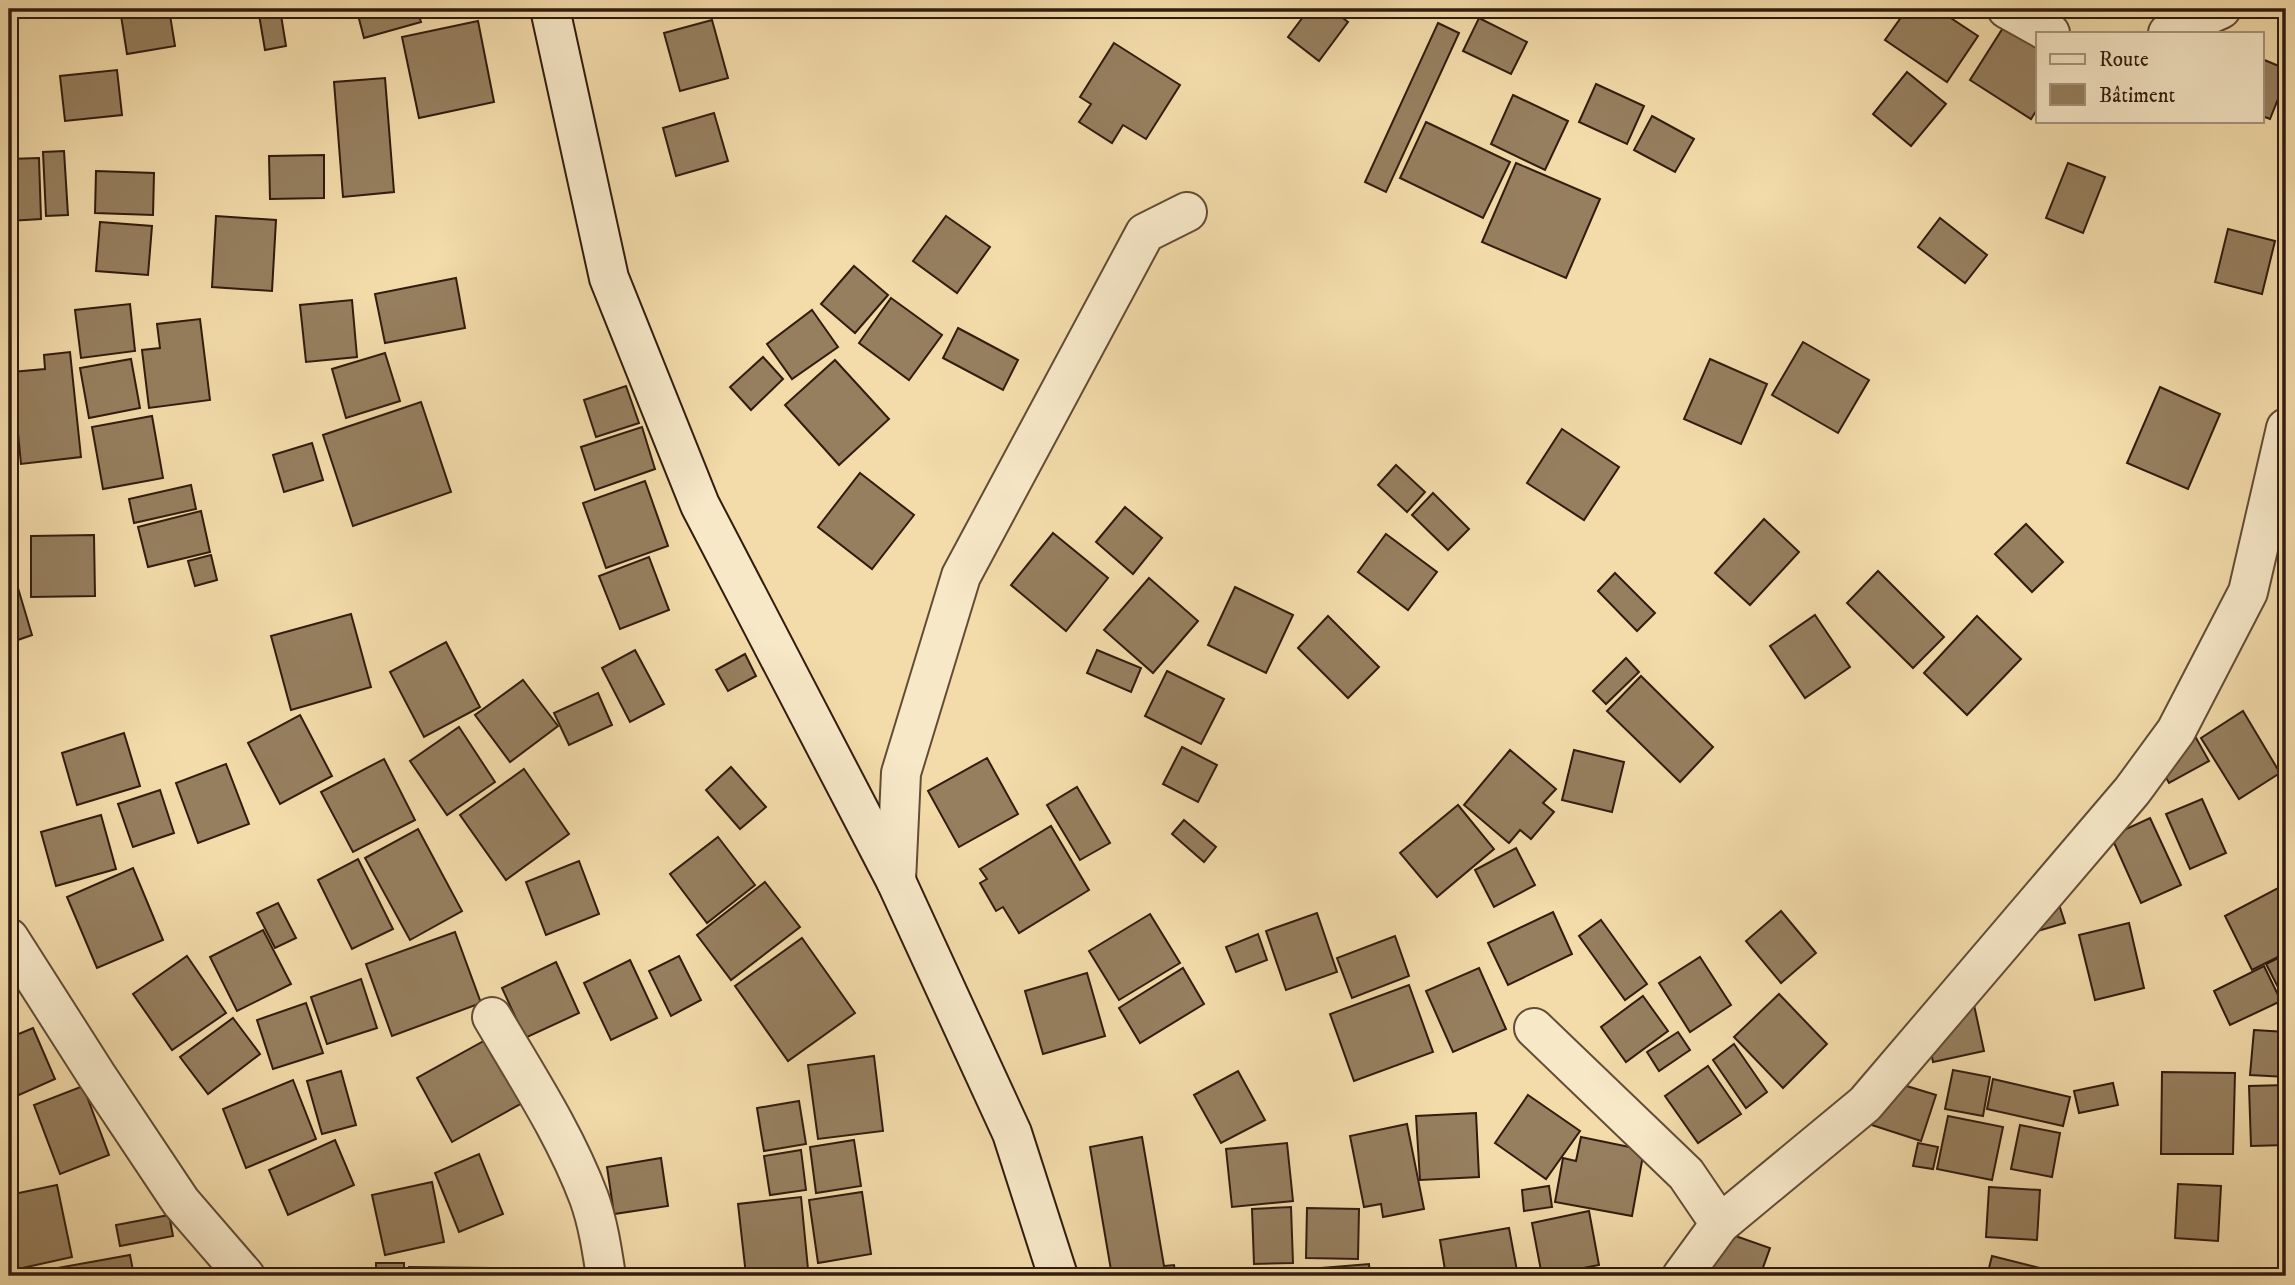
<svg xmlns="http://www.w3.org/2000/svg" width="2295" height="1285" viewBox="0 0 2295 1285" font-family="'IM FELL DW Pica',serif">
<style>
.building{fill:#967f5f;stroke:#311c0e;stroke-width:2}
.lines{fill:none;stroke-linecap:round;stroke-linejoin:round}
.street-casing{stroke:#624c35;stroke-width:42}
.secondary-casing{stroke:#311c0e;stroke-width:42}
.street{stroke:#f7e8c8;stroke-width:38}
.secondary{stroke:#f7e8c8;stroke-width:38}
</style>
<rect width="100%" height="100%" fill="#f3dbaa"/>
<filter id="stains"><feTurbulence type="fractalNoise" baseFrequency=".00286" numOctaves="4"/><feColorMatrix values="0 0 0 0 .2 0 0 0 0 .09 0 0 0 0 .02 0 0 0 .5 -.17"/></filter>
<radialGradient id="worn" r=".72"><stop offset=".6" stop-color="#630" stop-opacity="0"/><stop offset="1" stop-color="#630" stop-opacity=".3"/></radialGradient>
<!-- building -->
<g class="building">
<polygon points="120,9 169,9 175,46 127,54"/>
<polygon points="258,9 280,9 286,46 265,50"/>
<polygon points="379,9 417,9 421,22 364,38 358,15"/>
<polygon points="1309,9 1331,9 1348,22 1319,61 1288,37"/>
<polygon points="1907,9 1937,9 1978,36 1947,82 1885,40"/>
<polygon points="1479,18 1527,42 1511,74 1463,51"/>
<polygon points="712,20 728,78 680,91 664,33"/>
<polygon points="2008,20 2038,39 2038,108 2031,119 1970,80"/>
<polygon points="478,21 494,102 419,118 402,37"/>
<polygon points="1438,23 1459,33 1386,192 1365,182"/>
<polygon points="1114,43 1180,85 1146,139 1123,125 1112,143 1079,122 1091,104 1080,97"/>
<polygon points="2262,59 2286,69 2286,79 2270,119 2262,116"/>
<polygon points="117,70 122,115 65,121 60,76"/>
<polygon points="1907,72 1946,104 1911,146 1873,114"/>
<polygon points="385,78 394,192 343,197 334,82"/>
<polygon points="1596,84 1644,106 1627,144 1579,122"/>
<polygon points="1513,95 1568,121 1545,170 1491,144"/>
<polygon points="714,113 728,161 676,176 663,128"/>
<polygon points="1652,116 1694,139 1675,172 1634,150"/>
<polygon points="1426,122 1510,162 1483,218 1400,178"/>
<polygon points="64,151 68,215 46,216 43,152"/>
<polygon points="324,155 324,198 270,199 269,156"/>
<polygon points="39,158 41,219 9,221 9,159"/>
<polygon points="1516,163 1600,199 1566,278 1482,242"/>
<polygon points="2068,163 2105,177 2083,233 2046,218"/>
<polygon points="96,171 154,173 153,215 95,213"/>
<polygon points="216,216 276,220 272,291 212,287"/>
<polygon points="946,216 990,247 957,293 913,261"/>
<polygon points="1940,218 1987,255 1965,283 1918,247"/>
<polygon points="100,222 152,226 148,275 96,271"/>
<polygon points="2228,229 2275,241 2262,294 2215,282"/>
<polygon points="854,266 888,295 855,333 821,304"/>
<polygon points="456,278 465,328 385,343 375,294"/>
<polygon points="891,298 942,335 909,380 859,343"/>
<polygon points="352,300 357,357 306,362 300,305"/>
<polygon points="130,304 135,351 81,358 75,310"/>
<polygon points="812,310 838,347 792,379 767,344"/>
<polygon points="200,319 210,400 149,408 142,350 160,348 157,324"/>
<polygon points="958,328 1018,360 1003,390 943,358"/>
<polygon points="1803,342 1869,380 1838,433 1772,395"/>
<polygon points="70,352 81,457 21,464 12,372 45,369 44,355"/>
<polygon points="385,353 400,401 346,418 332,369"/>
<polygon points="763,357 783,379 751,410 730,387"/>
<polygon points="131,359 140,408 89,418 80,368"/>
<polygon points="1710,359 1767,384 1741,444 1684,419"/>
<polygon points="835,360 889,419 839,465 785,405"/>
<polygon points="626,386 639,423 596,437 584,400"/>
<polygon points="2160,387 2220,414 2188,489 2127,463"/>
<polygon points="421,402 451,492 353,526 323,435"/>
<polygon points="9,410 17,471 9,472"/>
<polygon points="152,416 163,478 103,489 92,427"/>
<polygon points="642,427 655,469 595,490 581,447"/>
<polygon points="1562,429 1619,467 1584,520 1527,483"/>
<polygon points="312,443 323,480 284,492 273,455"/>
<polygon points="1396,465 1425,492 1407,512 1378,485"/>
<polygon points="860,473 914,515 872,569 818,527"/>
<polygon points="645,481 668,546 606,568 583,503"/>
<polygon points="191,485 196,509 134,523 129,499"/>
<polygon points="1433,493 1469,529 1448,550 1412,515"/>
<polygon points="1125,507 1162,538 1133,574 1096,542"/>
<polygon points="201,511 210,552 148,567 138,527"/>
<polygon points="1764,519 1799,552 1750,605 1715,573"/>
<polygon points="2026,524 2063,562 2032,592 1995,554"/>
<polygon points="1053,533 1108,578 1066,631 1011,585"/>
<polygon points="1386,534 1437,572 1408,610 1358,572"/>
<polygon points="94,535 95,596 31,597 31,536"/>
<polygon points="211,555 217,580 195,586 188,561"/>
<polygon points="649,557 669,610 620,629 599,576"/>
<polygon points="12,568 32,635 9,643 9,569"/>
<polygon points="1878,571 1944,637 1913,668 1847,603"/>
<polygon points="1615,573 1655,613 1637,631 1598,591"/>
<polygon points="1149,578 1198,621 1153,673 1104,630"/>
<polygon points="1235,587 1293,615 1266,673 1208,645"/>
<polygon points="351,614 371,687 291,710 271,636"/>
<polygon points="1815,615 1850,667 1805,698 1770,646"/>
<polygon points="1328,616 1379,667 1348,698 1298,648"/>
<polygon points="1977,616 2021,659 1967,715 1924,673"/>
<polygon points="446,642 480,707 424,737 390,672"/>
<polygon points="635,650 664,704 630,722 602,668"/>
<polygon points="1097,650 1141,668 1131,692 1087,673"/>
<polygon points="745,654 756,676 728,691 716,670"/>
<polygon points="1626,658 1639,672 1606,704 1593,691"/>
<polygon points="1167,671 1224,699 1201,744 1145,716"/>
<polygon points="1641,676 1713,747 1680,782 1607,711"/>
<polygon points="523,680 558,726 510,762 475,715"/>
<polygon points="598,693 612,725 569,745 554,713"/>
<polygon points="2243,711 2280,773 2239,799 2201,738"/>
<polygon points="300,715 332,776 280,804 248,743"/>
<polygon points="459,727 495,782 447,815 410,761"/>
<polygon points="2191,729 2209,761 2169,783 2151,750"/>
<polygon points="124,733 140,786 77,805 62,753"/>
<polygon points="1182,747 1217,765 1198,802 1163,784"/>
<polygon points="1510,750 1556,789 1543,803 1554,812 1531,839 1520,830 1509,843 1464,805"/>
<polygon points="1574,750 1624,762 1612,812 1562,800"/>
<polygon points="987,758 1018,814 959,847 928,791"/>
<polygon points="384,759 415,820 353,852 321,792"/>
<polygon points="226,764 249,824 198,843 176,783"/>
<polygon points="731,767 766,807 740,829 706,790"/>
<polygon points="524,769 569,834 506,880 460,815"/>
<polygon points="1077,787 1110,843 1080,860 1047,805"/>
<polygon points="160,790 174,833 133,847 118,804"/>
<polygon points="2202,799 2226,853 2190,869 2166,814"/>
<polygon points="1458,805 1494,849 1437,897 1400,853"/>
<polygon points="101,815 116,869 56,886 41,832"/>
<polygon points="2150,818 2181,885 2141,903 2111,836"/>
<polygon points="1184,820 1216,847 1204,862 1172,834"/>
<polygon points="1051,826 1089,890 1019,933 1003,907 996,911 980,883 987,879 980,869"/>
<polygon points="418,829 462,911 410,940 365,858"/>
<polygon points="718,837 755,885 707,923 670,874"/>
<polygon points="1516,848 1535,885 1494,907 1475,870"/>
<polygon points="358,859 393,929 352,949 318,880"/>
<polygon points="579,861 599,914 546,935 526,882"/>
<polygon points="133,868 163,940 97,968 67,897"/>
<polygon points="765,882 800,927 731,980 697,935"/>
<polygon points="2278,888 2286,904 2286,953 2252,970 2225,916"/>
<polygon points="2056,895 2065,923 2038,931"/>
<polygon points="278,903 296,938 275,948 257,913"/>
<polygon points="1781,911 1816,953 1781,983 1746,941"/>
<polygon points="1553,912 1572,954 1508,985 1488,943"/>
<polygon points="1317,913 1337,972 1286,990 1266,931"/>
<polygon points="1150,914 1180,963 1119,1000 1089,951"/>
<polygon points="1601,920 1647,984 1625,1000 1579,936"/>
<polygon points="2129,923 2144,988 2095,1000 2079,935"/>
<polygon points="263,930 291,984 237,1011 210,957"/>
<polygon points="455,932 481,1003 392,1036 366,964"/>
<polygon points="1258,934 1267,960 1236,972 1226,947"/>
<polygon points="1395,936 1409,976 1352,998 1337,958"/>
<polygon points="802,938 855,1013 788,1061 735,986"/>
<polygon points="2286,954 2286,998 2284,999 2266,964"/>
<polygon points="187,956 226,1013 172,1050 133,994"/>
<polygon points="679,956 701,1000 671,1016 649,971"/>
<polygon points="1700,957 1731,1005 1690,1032 1659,983"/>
<polygon points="630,960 657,1018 611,1040 584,983"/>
<polygon points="556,962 579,1013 525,1038 502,988"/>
<polygon points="2264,966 2281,1001 2230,1025 2214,991"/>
<polygon points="1183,968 1204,1004 1140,1043 1119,1008"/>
<polygon points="1479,968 1506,1029 1453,1052 1426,991"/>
<polygon points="1087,973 1105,1036 1043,1054 1025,991"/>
<polygon points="361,979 377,1028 327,1044 311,997"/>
<polygon points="1409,985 1433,1052 1354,1081 1330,1014"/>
<polygon points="1779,994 1827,1044 1783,1088 1734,1037"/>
<polygon points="1643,996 1668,1031 1626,1062 1601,1027"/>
<polygon points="306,1003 323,1053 273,1069 257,1020"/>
<polygon points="1974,1005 1984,1051 1933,1062 1924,1015"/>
<polygon points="233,1018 260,1054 208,1094 180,1057"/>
<polygon points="33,1028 55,1079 19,1095 9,1073 9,1038"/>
<polygon points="2254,1030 2286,1032 2286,1077 2250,1075"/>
<polygon points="1678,1032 1690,1050 1659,1071 1647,1052"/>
<polygon points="489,1038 524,1102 452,1142 417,1078"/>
<polygon points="1734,1044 1767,1092 1746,1108 1713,1060"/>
<polygon points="874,1056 883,1131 818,1139 808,1065"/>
<polygon points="1708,1066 1741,1114 1698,1143 1665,1096"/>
<polygon points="1953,1070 1990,1077 1983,1116 1945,1109"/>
<polygon points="341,1071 356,1125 322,1134 307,1081"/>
<polygon points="1238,1071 1265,1120 1221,1143 1194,1095"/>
<polygon points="2162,1072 2235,1073 2233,1154 2161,1154"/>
<polygon points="1993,1079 2070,1097 2063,1126 1987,1109"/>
<polygon points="293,1080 316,1139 246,1168 223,1109"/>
<polygon points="1887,1080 1936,1095 1921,1141 1872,1125"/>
<polygon points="2113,1083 2118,1105 2079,1113 2074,1091"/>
<polygon points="2286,1085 2286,1145 2251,1146 2249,1086"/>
<polygon points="83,1086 109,1155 60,1174 34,1105"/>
<polygon points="9,1089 15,1147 9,1148"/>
<polygon points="1528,1095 1580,1131 1546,1179 1495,1143"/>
<polygon points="799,1101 806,1144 764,1151 757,1108"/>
<polygon points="1476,1113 1479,1177 1420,1180 1416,1116"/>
<polygon points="1948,1116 2003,1127 1992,1180 1937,1169"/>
<polygon points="1407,1124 1424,1209 1383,1217 1381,1204 1364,1207 1350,1136"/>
<polygon points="2020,1125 2060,1133 2052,1177 2011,1169"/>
<polygon points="1142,1137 1164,1266 1174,1265 1176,1276 1112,1276 1090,1147"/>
<polygon points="1581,1137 1644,1150 1632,1216 1555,1202 1563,1158 1576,1161"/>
<polygon points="335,1140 354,1185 288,1215 269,1170"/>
<polygon points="854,1140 861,1186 816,1193 810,1147"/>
<polygon points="1287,1143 1293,1201 1232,1207 1226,1149"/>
<polygon points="1918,1143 1938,1147 1933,1169 1913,1166"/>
<polygon points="801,1150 806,1190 770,1195 764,1156"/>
<polygon points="479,1154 503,1214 459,1232 435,1173"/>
<polygon points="661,1158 668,1206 614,1214 607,1167"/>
<polygon points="432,1182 444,1242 385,1255 372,1195"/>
<polygon points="2178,1184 2221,1186 2218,1241 2175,1238"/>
<polygon points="57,1185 72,1257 9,1271 9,1195"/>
<polygon points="1549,1186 1552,1207 1524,1211 1522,1190"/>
<polygon points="1989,1187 2040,1190 2037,1240 1986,1237"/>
<polygon points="862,1192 871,1254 818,1263 809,1200"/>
<polygon points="801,1197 808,1269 746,1275 738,1204"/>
<polygon points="1291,1207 1293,1263 1254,1264 1252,1209"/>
<polygon points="1307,1208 1359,1209 1358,1259 1306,1258"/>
<polygon points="1589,1211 1599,1265 1542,1276 1532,1223"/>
<polygon points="169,1215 173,1236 120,1246 116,1225"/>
<polygon points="1707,1226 1770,1248 1760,1276 1690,1276"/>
<polygon points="1509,1228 1518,1276 1446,1276 1440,1240"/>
<polygon points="130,1255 134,1276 35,1276 35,1272"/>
<polygon points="1992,1256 2064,1274 2063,1276 1987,1276"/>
<rect x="376" y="1263" width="28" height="13"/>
<polygon points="1369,1264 1370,1276 1285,1276 1285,1271"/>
<polygon points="409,1267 491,1268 491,1276 409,1276"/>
</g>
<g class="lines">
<!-- street casing -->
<g class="street-casing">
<g id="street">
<polyline points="2007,9 2050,33"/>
<polyline points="2168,33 2221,9"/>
<polyline points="896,881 901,773 961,576 1145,233 1187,212"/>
<polyline points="9,938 97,1076 181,1202 245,1276"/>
<path d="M 492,1017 C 526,1075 565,1134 589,1198 C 598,1223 602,1250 606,1276"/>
<polyline points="1534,1028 1686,1174 1720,1224"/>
<polyline points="1682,1276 1720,1224 1865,1104 2132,791 2176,731 2248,592 2286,428"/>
</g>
</g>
<!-- secondary casing -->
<g class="secondary-casing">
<polyline id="secondary" points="550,9 609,278 700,505 896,881 1012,1133 1058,1276"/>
</g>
<!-- street -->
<use href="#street" class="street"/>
<!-- secondary -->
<use href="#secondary" class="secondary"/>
</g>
<!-- margin -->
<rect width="2295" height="1285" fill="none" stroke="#f3dbaa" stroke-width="35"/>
<rect x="10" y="10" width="2274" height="1264" fill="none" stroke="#311c0e" stroke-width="3.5"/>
<rect x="18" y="18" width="2260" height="1250" fill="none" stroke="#311c0e" stroke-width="2"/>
<!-- legend -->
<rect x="2036" y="32" width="228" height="91" fill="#f7e8c8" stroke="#a8967e" stroke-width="2"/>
<rect x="2050" y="54" width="35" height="10" fill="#f7e8c8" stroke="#a8967e" stroke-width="2"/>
<text x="2099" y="66" font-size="21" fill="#311c0e">Route</text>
<rect x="2050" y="84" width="35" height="21" fill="#967f5f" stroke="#a8967e" stroke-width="2"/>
<text x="2099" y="102" font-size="21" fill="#311c0e">Bâtiment</text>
<rect width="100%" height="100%" filter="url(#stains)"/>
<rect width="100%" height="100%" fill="url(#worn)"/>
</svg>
